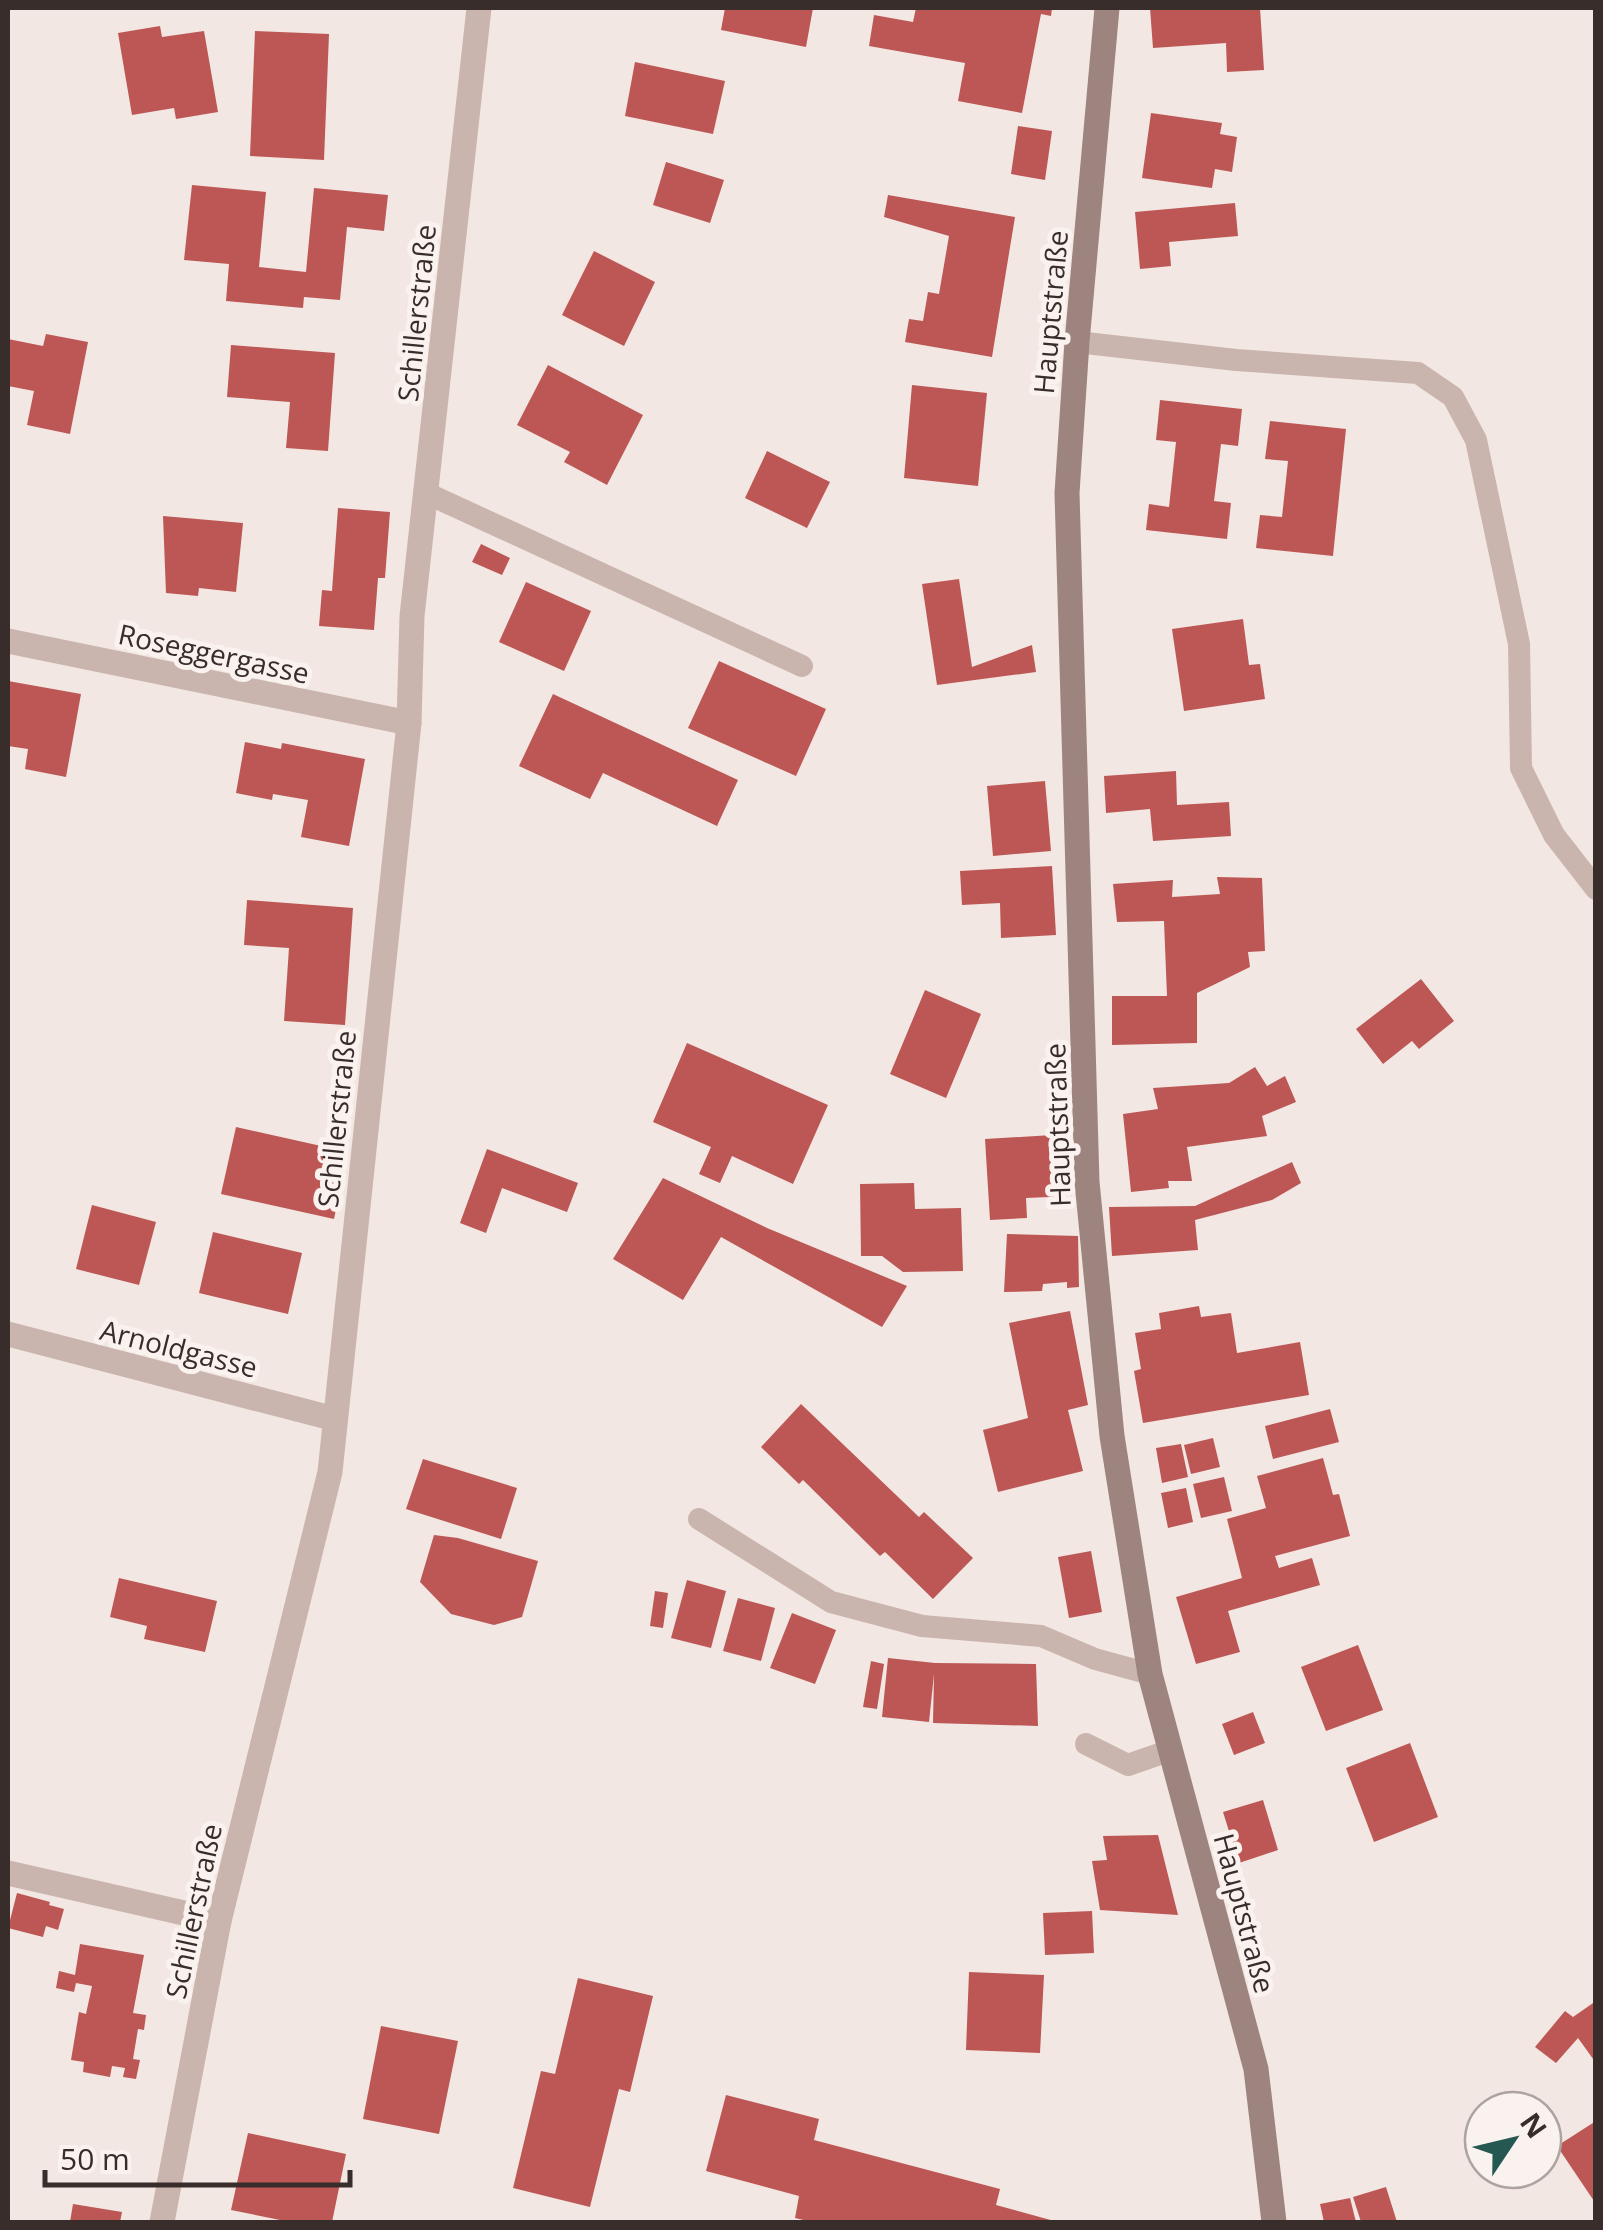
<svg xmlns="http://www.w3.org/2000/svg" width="1603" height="2230" viewBox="0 0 1603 2230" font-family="'Open Sans',sans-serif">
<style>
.building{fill:#bd5755}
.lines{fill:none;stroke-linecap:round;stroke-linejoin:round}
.lane{stroke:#cab5ae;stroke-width:22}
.street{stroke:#cab5ae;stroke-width:25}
.secondary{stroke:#9d847f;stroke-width:25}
.labels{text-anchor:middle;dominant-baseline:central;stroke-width:10;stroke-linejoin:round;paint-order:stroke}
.street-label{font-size:28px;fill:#392d2c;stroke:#faf2ee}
</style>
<rect width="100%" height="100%" fill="#f2e7e2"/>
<!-- building -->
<g class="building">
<polygon points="725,8 813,8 806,47 721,30"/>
<polygon points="916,8 1052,8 1051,16 1041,14 1022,113 958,101 965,63 869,46 874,15 913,22"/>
<polygon points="1150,8 1260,8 1264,70 1227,72 1226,43 1153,48"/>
<polygon points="160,26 162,37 204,31 218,112 176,119 174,108 132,115 118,33"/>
<polygon points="255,31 329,34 324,160 250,156"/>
<polygon points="635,62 725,81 713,134 625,116"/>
<polygon points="1151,113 1222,123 1220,134 1237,137 1232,172 1215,169 1212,188 1142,178"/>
<polygon points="1018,126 1052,131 1045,180 1011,174"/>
<polygon points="666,162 724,180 710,223 653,205"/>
<polygon points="192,185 266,192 259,267 306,272 314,188 388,195 384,231 347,227 340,300 304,297 303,308 226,301 229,264 184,260"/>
<polygon points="888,195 1015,217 992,357 905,342 909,319 923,321 928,292 939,294 949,236 884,217"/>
<polygon points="1235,203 1238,236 1169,242 1171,266 1140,269 1135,212"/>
<polygon points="594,251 655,282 624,346 562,315"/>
<polygon points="46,334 88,342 70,434 27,425 34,391 8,386 8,339 43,346"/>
<polygon points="231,345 335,353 328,451 286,448 290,402 227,397"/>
<polygon points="548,365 643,415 607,485 564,462 570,452 517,425"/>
<polygon points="912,385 987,393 978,486 904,478"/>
<polygon points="1160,400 1242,409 1238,446 1221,444 1218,469 1214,501 1231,503 1227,539 1146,530 1149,504 1169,507 1176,442 1156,440"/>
<polygon points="1270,421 1346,429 1333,556 1256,548 1260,515 1282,517 1288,461 1265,459"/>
<polygon points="767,451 830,482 807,528 745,498"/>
<polygon points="338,508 390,512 385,578 378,578 374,630 319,626 322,590 332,591"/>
<polygon points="163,516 243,523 236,592 199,588 198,596 166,593"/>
<polygon points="481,544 510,558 502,575 472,562"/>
<polygon points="959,579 972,667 1032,645 1036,672 937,685 922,584"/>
<polygon points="526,582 591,611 564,671 499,642"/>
<polygon points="1243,619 1249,665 1260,664 1265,699 1184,711 1172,629"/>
<polygon points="719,661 826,709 796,776 688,728"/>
<polygon points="8,681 81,694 66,777 25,769 28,749 8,746"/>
<polygon points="553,694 738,780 717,826 603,773 590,799 519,766"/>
<polygon points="245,742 281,749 282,743 365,759 349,846 301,837 308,800 273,794 272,800 236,793"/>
<polygon points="1176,771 1177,805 1229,802 1231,836 1153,841 1150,809 1106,813 1104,776"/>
<polygon points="1045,781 1051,851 993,856 987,786"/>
<polygon points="1052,866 1056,935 1001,938 1000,903 962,905 960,871"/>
<polygon points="1217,877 1262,878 1265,951 1248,952 1250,967 1197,993 1197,1043 1112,1045 1112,996 1167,996 1164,921 1117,922 1113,884 1173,880 1172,897 1220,894"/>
<polygon points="247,900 353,908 345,1025 284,1021 289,948 244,945"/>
<polygon points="1421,979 1454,1021 1419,1049 1412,1041 1383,1064 1356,1029"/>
<polygon points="925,990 981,1014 946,1098 890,1074"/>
<polygon points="687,1043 828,1105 793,1184 732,1156 720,1183 699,1174 711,1147 653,1122"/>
<polygon points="1255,1067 1267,1086 1285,1076 1296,1102 1262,1116 1267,1136 1187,1147 1192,1181 1168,1181 1169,1188 1131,1192 1123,1114 1158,1109 1153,1088 1229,1083"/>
<polygon points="236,1127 348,1152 334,1219 221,1194"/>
<polygon points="1069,1134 1072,1196 1026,1198 1027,1218 990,1220 985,1139"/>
<polygon points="487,1149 578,1183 567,1212 502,1188 486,1233 460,1223"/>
<polygon points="1292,1162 1301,1183 1272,1200 1195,1220 1198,1250 1112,1256 1109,1207 1195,1206"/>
<polygon points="663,1178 767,1228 907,1286 882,1327 721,1237 683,1300 613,1259"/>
<polygon points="914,1183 915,1209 961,1208 963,1271 903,1272 882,1256 861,1256 860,1184"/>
<polygon points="92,1205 156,1222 139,1285 76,1269"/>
<polygon points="213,1232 302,1253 288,1314 199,1293"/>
<polygon points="1007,1234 1078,1236 1079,1287 1067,1288 1067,1282 1043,1284 1042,1291 1004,1292"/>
<polygon points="1199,1306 1201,1317 1231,1313 1237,1353 1300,1342 1309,1395 1143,1423 1134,1371 1141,1369 1135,1333 1161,1329 1159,1313"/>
<polygon points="1070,1311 1088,1405 1068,1410 1083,1471 998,1492 983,1430 1028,1418 1009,1323"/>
<polygon points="801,1404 919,1517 924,1512 973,1558 933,1599 885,1552 880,1556 803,1480 799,1484 761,1447"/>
<polygon points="1330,1409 1339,1442 1273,1459 1265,1426"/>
<polygon points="1213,1438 1220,1467 1191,1474 1184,1445"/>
<polygon points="1181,1444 1188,1477 1162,1483 1156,1448"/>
<polygon points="1323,1458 1333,1495 1339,1494 1350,1536 1275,1556 1279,1568 1312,1558 1320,1585 1228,1611 1240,1652 1196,1664 1176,1597 1242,1578 1227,1519 1266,1508 1257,1476"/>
<polygon points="423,1459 517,1488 501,1539 406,1509"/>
<polygon points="1224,1477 1232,1511 1201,1518 1193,1484"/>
<polygon points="1186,1488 1193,1522 1168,1528 1161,1493"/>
<polygon points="434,1535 458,1538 538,1561 522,1617 494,1625 451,1614 420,1582"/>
<polygon points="1091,1551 1102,1612 1069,1618 1058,1557"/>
<polygon points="119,1578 217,1601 205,1652 144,1639 147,1626 110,1617"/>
<polygon points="687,1580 726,1591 711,1648 671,1638"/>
<polygon points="655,1591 668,1593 663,1628 650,1626"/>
<polygon points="738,1598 775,1608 761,1661 723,1651"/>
<polygon points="792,1613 836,1630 815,1684 770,1668"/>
<polygon points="1358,1645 1383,1710 1326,1731 1301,1667"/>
<polygon points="888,1658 935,1663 1036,1664 1038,1726 933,1723 934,1674 929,1722 882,1717"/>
<polygon points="871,1661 884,1664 877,1709 863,1707"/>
<polygon points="1253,1712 1265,1743 1234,1755 1222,1724"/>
<polygon points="1410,1743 1438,1817 1374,1842 1346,1768"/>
<polygon points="1263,1800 1278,1850 1239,1863 1223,1812"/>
<polygon points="1158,1835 1178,1915 1100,1910 1092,1861 1107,1860 1103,1836"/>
<polygon points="17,1893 50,1902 49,1905 64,1909 58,1930 46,1926 43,1937 8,1928"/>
<polygon points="1092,1911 1094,1953 1045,1955 1043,1913"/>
<polygon points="80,1944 144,1955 133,2013 146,2015 144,2030 138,2029 133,2059 140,2060 136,2079 123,2077 125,2068 112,2066 110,2077 83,2072 84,2062 71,2060 79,2012 86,2014 92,1986 76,1983 74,1992 56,1988 59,1971 75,1975"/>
<polygon points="969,1972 1044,1975 1040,2053 966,2050"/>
<polygon points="578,1978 653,1996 630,2092 619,2089 590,2207 513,2188 541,2071 555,2074"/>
<polygon points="1596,2001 1596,2063 1578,2038 1556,2063 1535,2047 1565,2011 1573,2017"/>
<polygon points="381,2026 458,2041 439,2134 363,2119"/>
<polygon points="726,2095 819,2119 814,2140 1000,2189 996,2205 1058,2222 812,2222 795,2218 799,2196 706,2171"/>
<polygon points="1596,2121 1596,2204 1557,2146"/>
<polygon points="248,2133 346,2154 332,2222 290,2222 231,2210"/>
<polygon points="1386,2187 1397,2222 1361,2222 1353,2197"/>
<polygon points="1350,2198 1356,2222 1324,2222 1320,2204"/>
<polygon points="73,2204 122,2212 120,2222 70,2222"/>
</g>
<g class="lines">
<!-- lane -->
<g class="lane">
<polyline points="1077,342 1236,360 1418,373 1453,397 1476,440 1519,644 1521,768 1554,835 1596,889"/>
<polyline points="426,493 802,666"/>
<polyline points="699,1519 831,1602 922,1626 1041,1636 1095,1659 1150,1674"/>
<polyline points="1086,1744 1128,1765 1171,1750"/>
</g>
<!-- street -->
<g class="street">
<polyline points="8,641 409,723"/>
<polyline points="8,1334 335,1419"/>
<polyline points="8,1873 219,1921"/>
<polyline points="162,2222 219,1921 330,1472 409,723 412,616 479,8"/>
</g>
<!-- secondary -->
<polyline class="secondary" points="1107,8 1077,342 1067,493 1087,1182 1112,1436 1150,1674 1256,2069 1274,2222"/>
</g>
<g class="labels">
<!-- street labels -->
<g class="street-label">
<text transform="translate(1050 312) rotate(-85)">Hauptstraße</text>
<text transform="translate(416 313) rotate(-84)">Schillerstraße</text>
<text transform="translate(214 653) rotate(12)">Roseggergasse</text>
<text transform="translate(336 1119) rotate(-84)">Schillerstraße</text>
<text transform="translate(1057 1125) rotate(-92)">Hauptstraße</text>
<text transform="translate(179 1348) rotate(14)">Arnoldgasse</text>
<text transform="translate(193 1911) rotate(-78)">Schillerstraße</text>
<text transform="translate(1245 1913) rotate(75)">Hauptstraße</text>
</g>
</g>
<!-- border -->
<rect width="1603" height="2230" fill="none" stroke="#392d2c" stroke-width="20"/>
<!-- north arrow -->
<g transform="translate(1513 2140) rotate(55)"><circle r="48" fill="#faf2ee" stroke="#ada3a0" stroke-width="2.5"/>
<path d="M0-8L18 38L0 25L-18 38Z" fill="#245850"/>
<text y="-15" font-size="28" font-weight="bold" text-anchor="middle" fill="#392d2c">N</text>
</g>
<!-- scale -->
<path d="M45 2170v15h305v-15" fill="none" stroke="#392d2c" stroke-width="5"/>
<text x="60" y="2170" font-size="30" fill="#392d2c" stroke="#faf2ee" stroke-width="8" paint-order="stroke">50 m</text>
</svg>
